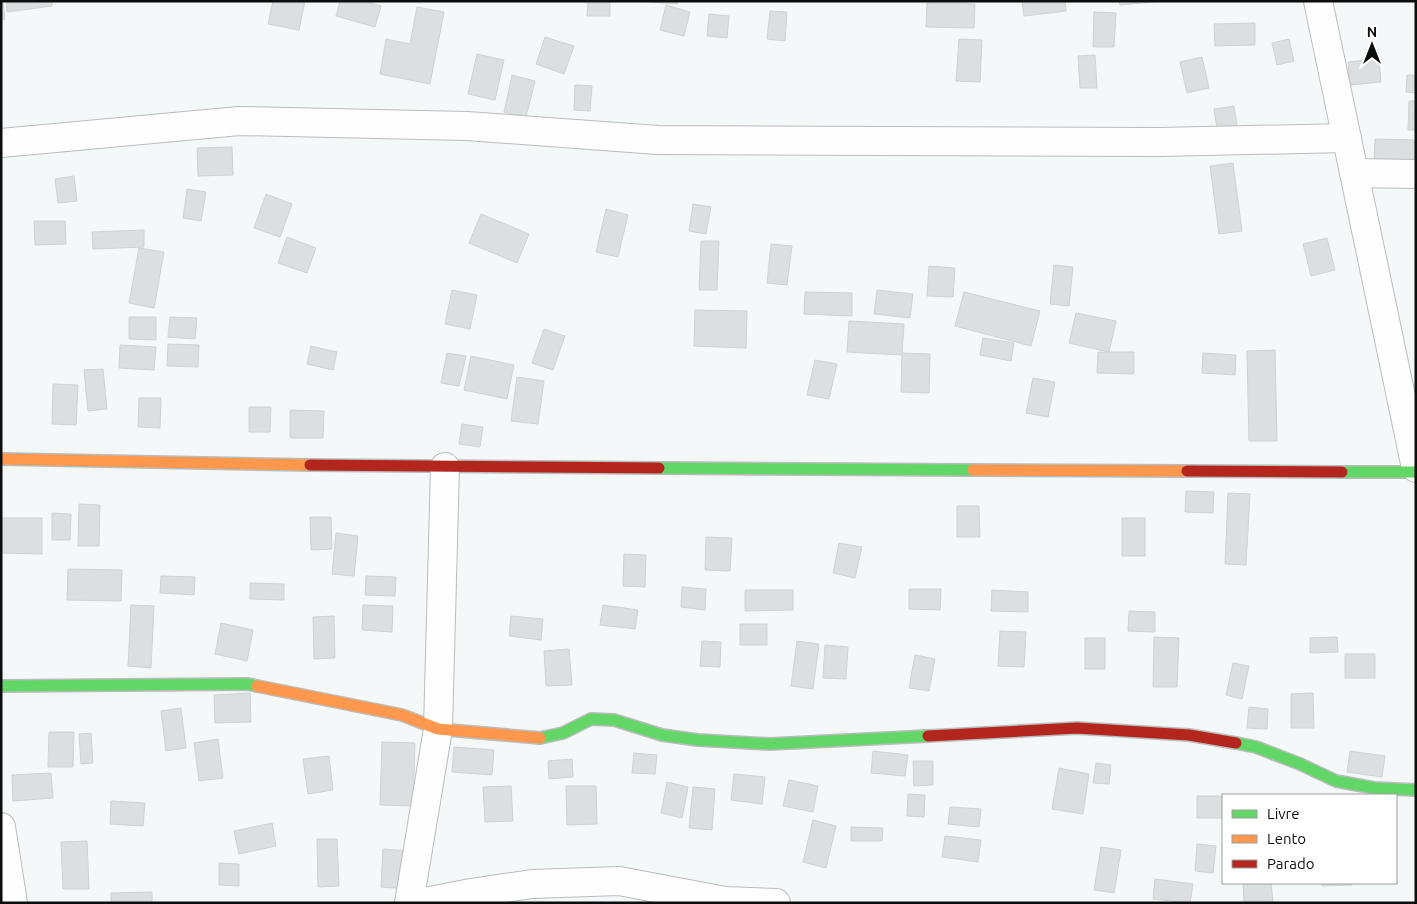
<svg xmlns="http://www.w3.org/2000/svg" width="1417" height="904" viewBox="0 0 1417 904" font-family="Ubuntu,sans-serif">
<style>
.building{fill:#dcdfdf;stroke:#cfd2d2}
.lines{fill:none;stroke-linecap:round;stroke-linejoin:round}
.street-casing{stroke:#babcbc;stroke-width:30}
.fast-casing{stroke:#babcbc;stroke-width:14}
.slow-casing{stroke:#babcbc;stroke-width:14}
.jam-casing{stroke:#babcbc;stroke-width:14}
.street{stroke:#fefefe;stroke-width:28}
.fast{stroke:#63d668;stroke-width:11}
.slow{stroke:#ff974d;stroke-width:11}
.jam{stroke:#b3261e;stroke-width:11}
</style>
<rect width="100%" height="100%" fill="#f5f8f8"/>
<!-- building -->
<g class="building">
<polygon points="1,1 3,1 5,19 1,20"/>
<polygon points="6,1 52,1 52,6 7,12"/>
<polygon points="273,1 305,1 299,30 268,24"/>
<polygon points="340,1 364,1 381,6 375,27 336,16"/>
<polygon points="588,1 610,1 610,16 587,16"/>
<polygon points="637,1 678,1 677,4"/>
<polygon points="1022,1 1065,1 1066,11 1024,16"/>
<polygon points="1119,1 1163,1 1120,5"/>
<polygon points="927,3 975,4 974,28 926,27"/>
<polygon points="666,5 690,12 684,36 660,30"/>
<polygon points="417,7 444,12 430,84 380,74 386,39 410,44"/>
<polygon points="770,11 787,12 785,41 767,39"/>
<polygon points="1094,12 1116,13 1114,47 1093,47"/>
<polygon points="709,14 729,16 727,38 707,36"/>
<polygon points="1255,23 1255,45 1215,46 1214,24"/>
<polygon points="545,37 574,46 564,74 536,64"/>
<polygon points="959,39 982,40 980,82 956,81"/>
<polygon points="1289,39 1294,61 1277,65 1272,43"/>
<polygon points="477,54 504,60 495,100 468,94"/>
<polygon points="1095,55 1097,88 1080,88 1078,56"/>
<polygon points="1202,57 1209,88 1187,93 1180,62"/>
<polygon points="1379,59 1381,82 1350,85 1348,62"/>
<polygon points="512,75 535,81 526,117 504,112"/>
<polygon points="1407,75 1416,75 1416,93 1406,92"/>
<polygon points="575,85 592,86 590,111 574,110"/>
<polygon points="1409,101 1416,101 1416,130 1408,130"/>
<polygon points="1234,106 1237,125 1217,128 1214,109"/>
<polygon points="1375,139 1415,140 1415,161 1374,160"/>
<polygon points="232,147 233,175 198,176 197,148"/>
<polygon points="1233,163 1242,231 1219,234 1210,166"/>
<polygon points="74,176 77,201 58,203 55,179"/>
<polygon points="187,189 206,192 201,221 183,218"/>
<polygon points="266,194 292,204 280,237 254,228"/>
<polygon points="693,204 711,207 706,234 689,231"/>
<polygon points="606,209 628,215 618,257 596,252"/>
<polygon points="481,214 529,234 517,263 469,243"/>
<polygon points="34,221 65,221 66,244 35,245"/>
<polygon points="144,230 144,247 93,249 92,232"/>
<polygon points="287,237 316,248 307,273 278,263"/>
<polygon points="1327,238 1335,270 1311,276 1303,244"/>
<polygon points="701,241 719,241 717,290 699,290"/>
<polygon points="771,244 792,246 787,285 767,283"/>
<polygon points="139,248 164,252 154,308 129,303"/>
<polygon points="1054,265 1073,267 1069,306 1050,304"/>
<polygon points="929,266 955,268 953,297 927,296"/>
<polygon points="452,290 477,295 470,329 445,324"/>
<polygon points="877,290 913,294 910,318 874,314"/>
<polygon points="805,292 852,293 852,316 804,314"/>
<polygon points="964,292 1040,311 1031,346 955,326"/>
<polygon points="695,310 747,311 746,348 694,346"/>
<polygon points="1076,313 1116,321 1109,352 1069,343"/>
<polygon points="129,317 156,317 156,340 129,339"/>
<polygon points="170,317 197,318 195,339 168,337"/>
<polygon points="849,321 904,324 902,355 847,352"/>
<polygon points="544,329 565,336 553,370 532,363"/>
<polygon points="983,338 1014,343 1011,361 980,355"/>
<polygon points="168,344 199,345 198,367 167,366"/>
<polygon points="120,345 156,347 154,370 119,368"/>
<polygon points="311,346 337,352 333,370 307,364"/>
<polygon points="1275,350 1277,441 1249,441 1247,351"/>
<polygon points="1098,352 1134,352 1134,374 1097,373"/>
<polygon points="447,353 466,356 459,386 441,383"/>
<polygon points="902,353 930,354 929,393 901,392"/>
<polygon points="1203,353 1236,355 1235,375 1202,373"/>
<polygon points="471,356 514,365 507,399 464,390"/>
<polygon points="815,360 837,364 829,399 807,395"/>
<polygon points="103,369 107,409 88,411 84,370"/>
<polygon points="517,377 544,381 538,424 511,421"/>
<polygon points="1033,378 1055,382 1048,417 1026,413"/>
<polygon points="53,384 78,385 76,425 52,424"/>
<polygon points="139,398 161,398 160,428 138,427"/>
<polygon points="249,407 271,407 270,432 249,432"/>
<polygon points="290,410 324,411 323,438 290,438"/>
<polygon points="462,424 483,427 480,447 459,444"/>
<polygon points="1186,491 1214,492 1213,513 1185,512"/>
<polygon points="1228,493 1250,494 1246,565 1225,564"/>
<polygon points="79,504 100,505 99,546 78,546"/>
<polygon points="957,506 979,506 980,537 957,537"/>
<polygon points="52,513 71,514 70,540 52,540"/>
<polygon points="310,517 331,517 332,549 311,550"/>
<polygon points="1,518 42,518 42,554 1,553"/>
<rect x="1122" y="518" width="23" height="38"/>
<polygon points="336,533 358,536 354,576 332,574"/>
<polygon points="706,537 732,538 730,571 705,570"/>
<polygon points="839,543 862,547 855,578 833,573"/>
<polygon points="624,554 646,555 645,587 623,586"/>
<polygon points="68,569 122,570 121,601 67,600"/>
<polygon points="161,576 195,577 194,595 160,593"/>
<polygon points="366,576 396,577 395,596 365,595"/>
<polygon points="250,583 284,584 284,600 250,599"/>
<polygon points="682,587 706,589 705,610 681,607"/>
<polygon points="909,589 941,589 940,610 909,609"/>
<polygon points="745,590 793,590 793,610 745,611"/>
<polygon points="992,590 1028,592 1028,612 991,611"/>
<polygon points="131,605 154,606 151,668 128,666"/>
<polygon points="363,605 393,606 392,632 362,630"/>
<polygon points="603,605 638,610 635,629 600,625"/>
<polygon points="1129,611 1155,612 1155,632 1128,631"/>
<polygon points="334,616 335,658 314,659 313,617"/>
<polygon points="511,616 543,619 541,640 509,636"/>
<polygon points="221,623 253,630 247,661 215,654"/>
<rect x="740" y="624" width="27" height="21"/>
<polygon points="1000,631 1026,632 1024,667 998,666"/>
<polygon points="1154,637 1179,638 1177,687 1153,687"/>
<polygon points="1337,637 1338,652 1310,653 1310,638"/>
<rect x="1085" y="638" width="20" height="31"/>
<polygon points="702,641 721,642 720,667 700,666"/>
<polygon points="797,641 819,644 813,689 791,686"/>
<polygon points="825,645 848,647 846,679 823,678"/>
<polygon points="569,649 572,685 546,686 544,651"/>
<rect x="1345" y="654" width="30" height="24"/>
<polygon points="915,655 935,659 929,691 909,688"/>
<polygon points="1233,663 1249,666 1242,699 1226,695"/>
<polygon points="250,693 251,722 215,723 214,695"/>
<polygon points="1313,693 1314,728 1291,728 1291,694"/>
<polygon points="1249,707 1268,709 1267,729 1247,728"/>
<polygon points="181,708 186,748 166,751 161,711"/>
<polygon points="49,732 74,732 73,767 48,767"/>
<polygon points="91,733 93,763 81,764 79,734"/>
<polygon points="218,739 223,778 199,781 194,743"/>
<polygon points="382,742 415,743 413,806 380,805"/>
<polygon points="454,747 494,750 492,775 452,772"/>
<polygon points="873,751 908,755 905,776 871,773"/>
<polygon points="1350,751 1385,756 1382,777 1347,772"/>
<polygon points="634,753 657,755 655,774 632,773"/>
<polygon points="329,756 333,790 308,794 303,759"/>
<polygon points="572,759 573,777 549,779 548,761"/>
<polygon points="913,761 933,761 933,785 914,786"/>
<polygon points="1096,763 1111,765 1109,784 1093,783"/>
<polygon points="1059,768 1089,774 1083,814 1052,809"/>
<polygon points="51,773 53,798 13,801 12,775"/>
<polygon points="734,774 765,777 762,804 731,800"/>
<polygon points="789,780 818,786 813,812 783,806"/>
<polygon points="667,782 688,787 682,818 661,813"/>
<polygon points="511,786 513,821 485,822 483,787"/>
<polygon points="566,786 596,786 597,824 567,825"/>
<polygon points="693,787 715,789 712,830 689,828"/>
<polygon points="908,794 925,795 924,817 907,816"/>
<rect x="1197" y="796" width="26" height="22"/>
<polygon points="111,801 145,803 143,826 110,824"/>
<polygon points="950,807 981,809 979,827 948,824"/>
<polygon points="813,820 836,826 826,868 803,862"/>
<polygon points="272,823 276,846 239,854 234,831"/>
<polygon points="851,827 883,828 882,841 851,841"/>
<polygon points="945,836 981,840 978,862 942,857"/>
<polygon points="317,839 337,839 339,886 318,887"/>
<polygon points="87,841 89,889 63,889 61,842"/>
<polygon points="1197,844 1216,846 1213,873 1195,871"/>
<polygon points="1101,847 1121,850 1114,893 1094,890"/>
<polygon points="383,849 410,851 409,889 381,887"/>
<polygon points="219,863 239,864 239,886 219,885"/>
<polygon points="1155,879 1193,884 1190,903 1153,899"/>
<polygon points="1243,883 1271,883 1273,902 1244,903"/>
<polygon points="1322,883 1352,883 1352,885 1322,886"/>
<polygon points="152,892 152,903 111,903 111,893"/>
</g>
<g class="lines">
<!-- street casing -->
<g class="street-casing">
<g id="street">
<polyline points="1318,1 1416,468"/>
<polyline points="1,143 239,121 467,126 658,140 1159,142 1347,138"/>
<polyline points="1354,173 1416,174"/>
<polyline points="1,827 13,903"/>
<polyline points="409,903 438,729 445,467"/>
<polyline points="420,903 471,893 532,884 619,881 725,901 776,903"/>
</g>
</g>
<!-- fast casing -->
<g class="fast-casing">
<g id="fast">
<polyline points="659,468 973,470"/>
<polyline points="1342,472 1416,472"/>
<polyline points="1,686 248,684 257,686"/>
<polyline points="540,738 563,733 591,719 614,720 662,735 698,740 770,744 928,736"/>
<polyline points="1236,743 1256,747 1300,764 1336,781 1374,788 1416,790"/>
</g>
</g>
<!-- slow casing -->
<g class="slow-casing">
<g id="slow">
<polyline points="1,459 310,465"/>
<polyline points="973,470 1187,471"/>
<polyline points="257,686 402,715 438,729 540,738"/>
</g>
</g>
<!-- jam casing -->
<g class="jam-casing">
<g id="jam">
<polyline points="310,465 659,468"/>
<polyline points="1187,471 1342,472"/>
<polyline points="928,736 1077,728 1189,735 1236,743"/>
</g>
</g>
<!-- street -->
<use href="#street" class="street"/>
<!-- fast -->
<use href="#fast" class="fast"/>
<!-- slow -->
<use href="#slow" class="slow"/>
<!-- jam -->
<use href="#jam" class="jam"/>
</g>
<!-- border -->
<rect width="1417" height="904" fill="none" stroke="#0c0d0d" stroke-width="5"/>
<!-- legend -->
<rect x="1222" y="794" width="175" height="90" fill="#ffffff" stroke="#9e9e9e"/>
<rect x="1232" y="810" width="25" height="8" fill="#63d668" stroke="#9e9e9e"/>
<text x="1267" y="819" font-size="15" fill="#0c0d0d">Livre</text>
<rect x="1232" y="835" width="25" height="8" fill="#ff974d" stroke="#9e9e9e"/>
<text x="1267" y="844" font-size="15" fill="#0c0d0d">Lento</text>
<rect x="1232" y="860" width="25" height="8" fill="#b3261e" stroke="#9e9e9e"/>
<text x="1267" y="869" font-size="15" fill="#0c0d0d">Parado</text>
<!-- north arrow -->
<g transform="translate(1372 45)" stroke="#ffffff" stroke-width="4" paint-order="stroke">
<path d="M0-4L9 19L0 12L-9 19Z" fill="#0c0d0d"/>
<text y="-8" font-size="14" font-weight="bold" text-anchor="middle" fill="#0c0d0d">N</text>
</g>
</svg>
